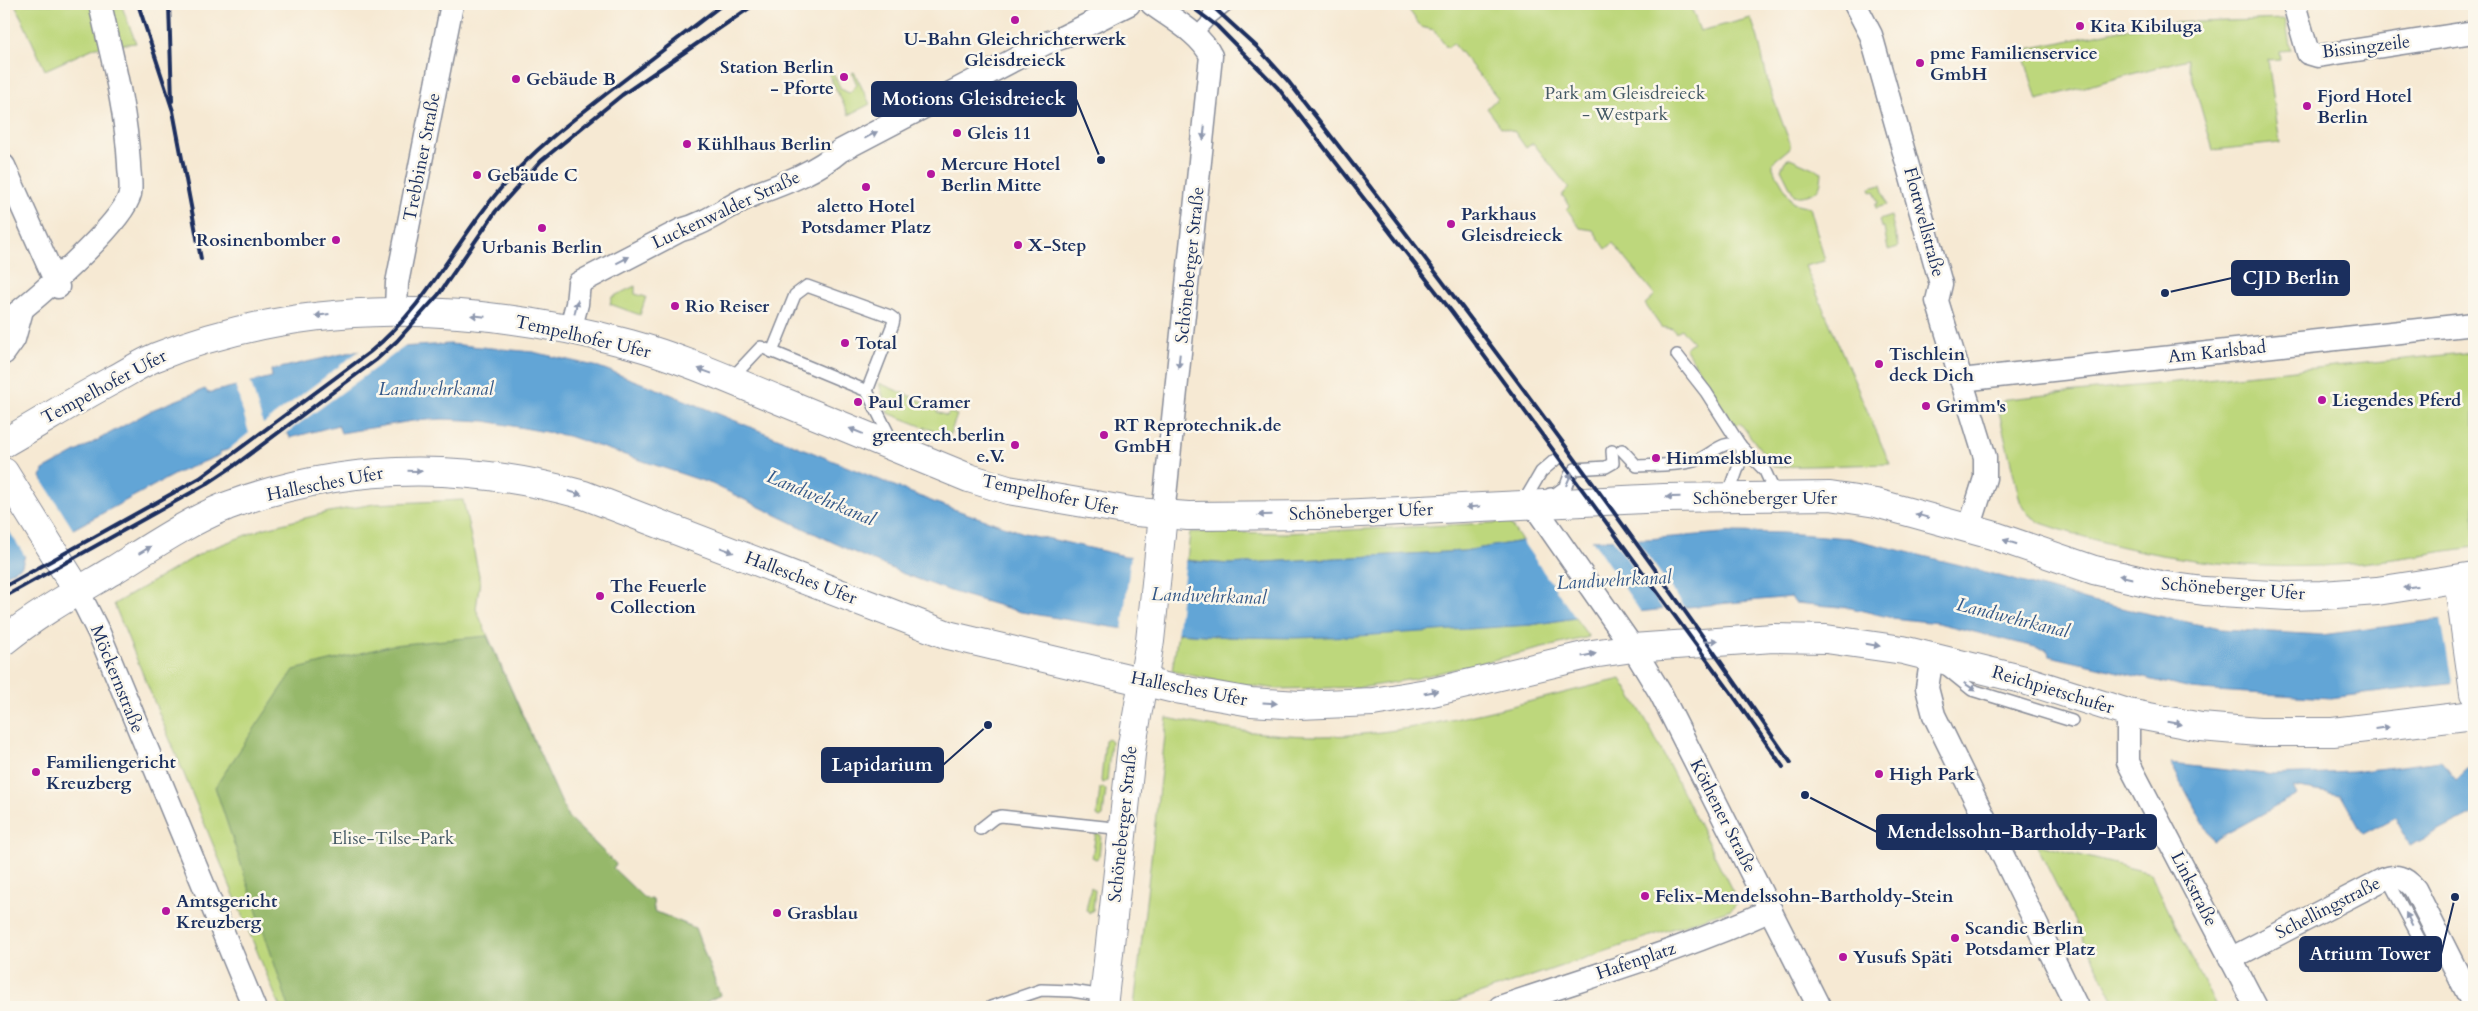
<svg xmlns="http://www.w3.org/2000/svg" width="2478" height="1011" viewBox="0 0 2478 1011" font-family="Cardo,serif">
<style>
.green{fill:#bdd77b;stroke:#6c836c}
.forest{fill:#96b86b;stroke:#587464}
.water{fill:#62a5d6;stroke:#3e6a9a}
.pier{fill:#f6e9d3}
.lines{fill:none;stroke-linecap:round;stroke-linejoin:round}
.service-casing{stroke:#888c98;stroke-width:14}
.minor-casing{stroke:#888c98;stroke-width:25}
.tertiary-casing{stroke:#888c98;stroke-width:30}
.primary-casing{stroke:#888c98;stroke-width:30}
.service{stroke:#fff;stroke-width:11}
.minor{stroke:#fff;stroke-width:22}
.tertiary{stroke:#fff;stroke-width:28}
.primary{stroke:#fff;stroke-width:28}
.rail{stroke:#1b2f5e;stroke-width:4}
.oneway{fill:#8d97ae}
.poi-dot{fill:#b5179e;stroke:#fbf7ec;stroke-width:2}
.labels{text-anchor:middle;dominant-baseline:central;stroke-width:5;stroke-linejoin:round;paint-order:stroke}
.poi-label{font-size:18px;font-weight:bold;fill:#1b2f5e;stroke:#fbf7ec;text-anchor:start}
.street-label{font-size:18px;fill:#1b2f5e;stroke:#fbf7ec}
.park-label{font-size:18px;fill:#445965;stroke:#fbf7ec}
.water-label{font-size:19px;font-style:italic;fill:#345888;stroke:#fbf7ec}
.leader{fill:none;stroke:#1b2f5e;stroke-width:2}
.callout-dot{fill:#1b2f5e;stroke:#fbf7ec;stroke-width:2}
.callout{fill:#1b2f5e;stroke:#1b2f5e;stroke-width:2}
.callout-label{font-size:19px;text-anchor:middle;font-weight:bold;fill:#fff}
</style>
<rect width="100%" height="100%" fill="#fbf7ec"/>
<filter id="ink" filterUnits="userSpaceOnUse"><feTurbulence type="fractalNoise" baseFrequency=".02" numOctaves="2"/><feDisplacementMap in="SourceGraphic" scale="10" xChannelSelector="R" yChannelSelector="G"/><feConvolveMatrix kernelMatrix="1 2 1 2 8 2 1 2 1" color-interpolation-filters="sRGB"/></filter>
<filter id="wash" filterUnits="userSpaceOnUse"><feTurbulence type="fractalNoise" baseFrequency=".0096" numOctaves="4" result="noise"/><feDisplacementMap in="SourceGraphic" scale="20" xChannelSelector="R" yChannelSelector="G"/><feGaussianBlur stdDeviation="1.12" result="paint"/><feColorMatrix in="noise" values="0 0 0 0 0 0 0 0 0 0 0 0 0 0 0 0 0 1.4 0 .05"/><feComposite in="paint" operator="in"/></filter>
<g filter="url(#wash)">
<rect width="100%" height="100%" fill="#f6e9d3"/>
<!-- green -->
<g class="green">
<polygon points="15,4 121,4 136,43 96,47 45,70"/>
<polygon points="1412,4 1690,4 1700,31 1751,18 1758,38 1769,87 1790,143 1790,148 1773,162 1773,168 1793,203 1810,207 1825,261 1805,266 1890,464 1774,467 1740,423 1734,426 1685,348 1693,342 1681,329 1676,333 1673,329 1661,327 1645,304 1655,295 1613,243 1606,249 1593,230 1580,228 1567,209 1570,206 1562,195 1569,188 1533,143 1526,148 1514,131 1501,127 1487,108 1498,98 1453,43 1447,48 1434,30 1421,27 1407,7"/>
<polygon points="2285,19 2291,50 2279,51 2280,59 2268,60 2280,143 2213,150 2187,59 2037,100 2022,50 2120,30 2170,23"/>
<polygon points="831,69 841,89 849,93 857,85 852,73 854,72 870,104 849,115 827,71"/>
<path d="M 1790,158 L 1822,172 C 1821,186 1820,191 1807,195 C 1802,196 1800,197 1794,195 L 1781,169 L 1785,161 Z"/>
<polygon points="1881,185 1887,205 1876,208 1875,205 1878,203 1874,191 1871,192 1870,188"/>
<polygon points="1891,216 1898,247 1888,250 1884,227 1881,227 1879,220"/>
<polygon points="635,286 635,294 646,297 640,315 610,304 612,297"/>
<path d="M 2474,352 L 2474,547 C 2437,552 2399,559 2362,563 C 2254,574 2143,559 2041,523 L 2028,514 L 2020,501 L 1999,413 L 2000,403 L 2007,399 Z"/>
<polygon points="879,383 938,408 937,412 947,416 949,412 957,415 949,437 888,413"/>
<polygon points="463,500 480,580 476,609 564,809 568,817 616,864 613,868 642,897 653,900 654,911 695,928 720,995 706,1002 708,1007 280,1007 114,604 207,550 262,529 329,512 374,504"/>
<polygon points="1509,522 1522,541 1464,551 1229,564 1187,560 1190,532 1287,533"/>
<polygon points="1575,618 1589,637 1413,679 1366,687 1277,689 1218,681 1172,671 1178,633 1230,637 1531,625"/>
<path d="M 1621,679 L 1646,720 L 1738,902 L 1731,909 L 1440,1007 L 1134,1007 L 1167,718 C 1235,732 1304,741 1373,733 C 1457,723 1539,698 1621,679 Z"/>
<polygon points="1108,738 1111,741 1107,781 1103,783 1101,781 1105,740"/>
<polygon points="1103,787 1106,790 1103,816 1100,818 1097,816 1100,788"/>
<polygon points="1096,833 1101,835 1099,857 1096,859 1092,857"/>
<polygon points="2036,844 2150,873 2216,1007 2117,1007"/>
<polygon points="1091,887 1095,890 1093,910 1089,913 1086,910"/>
</g>
<!-- forest -->
<polygon class="forest" points="487,636 568,817 616,864 613,868 643,897 653,900 654,911 695,928 720,995 706,1002 708,1007 289,1007 215,787 294,670 393,645"/>
<!-- water -->
<g class="water">
<polygon points="450,344 533,352 599,367 665,392 936,503 1024,533 1125,556 1229,564 1464,551 1522,541 1647,539 1736,532 1784,533 1849,538 1960,565 2093,602 2220,629 2322,635 2474,615 2474,681 2330,698 2215,691 2191,689 2050,656 2047,650 1938,623 1892,618 1851,608 1795,603 1791,597 1575,618 1531,625 1358,636 1295,638 1230,637 1118,628 1021,612 953,592 904,574 851,551 712,484 568,436 485,421 443,419 412,421 341,433 338,425 290,438 288,433 220,452 220,455 177,473 25,555 22,566 4,576 4,499 43,481 41,477 43,470 154,409 205,389 208,393 272,377 271,370 347,353 383,348"/>
<polygon points="2441,761 2456,780 2474,763 2474,813 2410,846 2395,817 2363,834 2341,795 2293,787 2297,795 2213,841 2171,764 2273,775 2353,772"/>
</g>
<!-- pier -->
<g class="pier">
<polygon points="383,345 407,345 281,437 223,454 249,433 235,384 250,380 263,424 363,348"/>
<polygon points="39,475 74,531 27,559 4,523 4,496 40,480"/>
<polygon points="1634,536 1647,555 1687,610 1665,612 1611,537"/>
<polygon points="1590,537 1642,614 1577,620 1522,541 1529,538"/>
<polygon points="1131,554 1186,558 1177,636 1122,631"/>
<polygon points="2474,613 2474,684 2453,688 2441,618"/>
</g>
</g>
<g filter="url(#ink)">
<g class="lines">
<!-- service casing -->
<g class="service-casing">
<g id="service">
<polyline points="1208,20 1228,4"/>
<polyline points="1195,35 1207,22 1212,4"/>
<polyline points="772,352 795,295 807,286 890,316 894,319 893,324 867,391"/>
<polyline points="1677,355 1706,392 1740,445 1765,471 1776,495"/>
<polyline points="730,380 761,347 867,391 892,441"/>
<path d="M 1622,450 L 1637,466 C 1656,465 1678,466 1697,460 C 1712,455 1722,439 1740,445"/>
<polyline points="1550,494 1555,494 1566,486 1570,475 1575,469 1606,467 1613,463 1612,451"/>
<polyline points="1728,496 1742,457 1740,445"/>
<polyline points="1523,503 1541,472 1555,460"/>
<polyline points="1946,669 1972,690 2072,721"/>
<polyline points="980,829 994,818 1001,816 1123,829"/>
<polyline points="2387,878 2431,961"/>
<polyline points="991,1007 1041,990 1072,991 1104,996"/>
</g>
</g>
<!-- minor casing -->
<g class="minor-casing">
<g id="minor">
<path d="M 1152,4 C 1172,19 1200,33 1211,56 L 1163,515"/>
<polyline points="1855,4 1871,35 1941,284 1937,301 1985,457 1985,478 1969,529"/>
<polyline points="2294,4 2308,53 2318,56 2474,32"/>
<polyline points="4,166 58,287"/>
<polyline points="396,310 397,283 452,4"/>
<path d="M 4,323 C 31,303 123,224 130,194 C 132,185 129,173 129,164 C 126,109 112,57 100,4"/>
<path d="M 570,330 L 577,304 L 579,283 L 681,230 C 709,223 731,203 758,193 C 786,183 817,171 840,151 L 1046,43 L 1061,38 L 1129,4"/>
<polyline points="4,353 14,339 22,310"/>
<polyline points="1961,380 2474,324"/>
<polyline points="1533,504 1633,648 1661,694 1819,1007"/>
<polyline points="78,591 99,633 254,1007"/>
<polyline points="1932,656 1927,688 1934,715 2077,1007"/>
<polyline points="2128,713 2128,762 2256,1007"/>
<path d="M 2230,959 L 2382,880 C 2396,874 2405,877 2415,889 L 2474,1006"/>
<path d="M 1500,1007 C 1591,976 1684,950 1771,910"/>
</g>
</g>
<!-- tertiary casing -->
<g class="tertiary-casing">
<g id="tertiary">
<polyline points="4,472 78,591"/>
<polyline points="1103,1007 1132,745 1150,641 1163,515"/>
</g>
</g>
<!-- primary casing -->
<g class="primary-casing">
<g id="primary">
<path d="M 4,443 C 41,422 77,399 115,379 C 128,372 142,363 156,357 C 308,296 474,302 630,344 C 681,358 730,380 779,400 C 843,426 906,452 969,478 L 1008,490 L 1136,512 L 1188,516 L 1320,515 L 1664,498 L 1830,496 L 1876,503 L 1992,535 L 2094,570 L 2160,585 L 2204,591 L 2288,596 L 2322,595 L 2377,591 L 2474,576"/>
<polyline points="2458,579 2474,693"/>
<path d="M 4,641 C 37,614 75,593 112,571 C 149,548 187,522 227,506 C 345,462 465,462 584,495 L 948,635 L 1170,688 L 1251,702 L 1299,705 L 1373,702 L 1433,692 L 1592,654 L 1633,648 L 1773,638 L 1826,639 L 1903,650 L 2021,679 L 2128,713 L 2201,727 L 2259,732 L 2333,732 L 2474,715"/>
</g>
</g>
<!-- service -->
<use href="#service" class="service"/>
<!-- minor -->
<use href="#minor" class="minor"/>
<!-- tertiary -->
<use href="#tertiary" class="tertiary"/>
<!-- primary -->
<use href="#primary" class="primary"/>
<!-- rail -->
<g class="rail">
<polyline points="138,4 173,111 201,259"/>
<polyline points="169,4 172,101"/>
<polyline points="1188,4 1217,26 1278,88 1452,312 1732,694 1783,767"/>
<path d="M 1210,4 L 1257,47 L 1288,81 C 1462,303 1631,530 1791,763"/>
<path d="M 4,587 L 200,478 L 370,352 C 431,302 458,235 509,179 C 538,146 572,121 606,94 C 645,64 684,34 723,4"/>
<polyline points="4,597 205,485 235,465 376,360 397,341 439,294 496,211 541,161 622,95 755,4"/>
</g>
</g>
<!-- one-way arrows -->
<defs><path id="oneway-solid" d="M-6-.8H1V-3.2L6.5 0L1 3.2V.8H-6Z" transform="scale(1.25)"/></defs>
<g class="oneway">
<use href="#oneway-solid" transform="translate(1204 133) rotate(96)"/>
<use href="#oneway-solid" transform="translate(871 135) rotate(-28)"/>
<use href="#oneway-solid" transform="translate(623 260) rotate(-27)"/>
<use href="#oneway-solid" transform="translate(576 307) rotate(-78)"/>
<use href="#oneway-solid" transform="translate(322 315) rotate(172)"/>
<use href="#oneway-solid" transform="translate(478 316) rotate(-174)"/>
<use href="#oneway-solid" transform="translate(1179 361) rotate(96)"/>
<use href="#oneway-solid" transform="translate(705 371) rotate(-160)"/>
<use href="#oneway-solid" transform="translate(856 431) rotate(-158)"/>
<use href="#oneway-solid" transform="translate(415 471) rotate(2)"/>
<use href="#oneway-solid" transform="translate(1569 479) rotate(-66)"/>
<use href="#oneway-solid" transform="translate(575 493) rotate(16)"/>
<use href="#oneway-solid" transform="translate(1673 497) rotate(178)"/>
<use href="#oneway-solid" transform="translate(1473 507) rotate(177)"/>
<use href="#oneway-solid" transform="translate(1265 515) rotate(179)"/>
<use href="#oneway-solid" transform="translate(1922 516) rotate(-164)"/>
<use href="#oneway-solid" transform="translate(2010 542) rotate(-162)"/>
<use href="#oneway-solid" transform="translate(145 550) rotate(-31)"/>
<use href="#oneway-solid" transform="translate(727 550) rotate(21)"/>
<use href="#oneway-solid" transform="translate(2126 577) rotate(-167)"/>
<use href="#oneway-solid" transform="translate(2410 587) rotate(173)"/>
<use href="#oneway-solid" transform="translate(1711 641) rotate(-6)"/>
<use href="#oneway-solid" transform="translate(1873 645) rotate(9)"/>
<use href="#oneway-solid" transform="translate(1589 655) rotate(-11)"/>
<use href="#oneway-solid" transform="translate(1970 687) rotate(33)"/>
<use href="#oneway-solid" transform="translate(1431 692) rotate(-12)"/>
<use href="#oneway-solid" transform="translate(1270 703) rotate(4)"/>
<use href="#oneway-solid" transform="translate(2175 723) rotate(10)"/>
<use href="#oneway-solid" transform="translate(2382 728) rotate(-7)"/>
<use href="#oneway-solid" transform="translate(2409 919) rotate(-118)"/>
</g>
</g>
<!-- markers -->
<g class="poi-dot">
<circle cx="1015" cy="20" r="5"/>
<circle cx="2080" cy="26" r="5"/>
<circle cx="1920" cy="63" r="5"/>
<circle cx="844" cy="77" r="5"/>
<circle cx="516" cy="79" r="5"/>
<circle cx="2307" cy="106" r="5"/>
<circle cx="957" cy="133" r="5"/>
<circle cx="687" cy="144" r="5"/>
<circle cx="931" cy="174" r="5"/>
<circle cx="477" cy="175" r="5"/>
<circle cx="866" cy="187" r="5"/>
<circle cx="1451" cy="224" r="5"/>
<circle cx="542" cy="228" r="5"/>
<circle cx="336" cy="240" r="5"/>
<circle cx="1018" cy="245" r="5"/>
<circle cx="675" cy="306" r="5"/>
<circle cx="845" cy="343" r="5"/>
<circle cx="1879" cy="364" r="5"/>
<circle cx="2322" cy="400" r="5"/>
<circle cx="858" cy="402" r="5"/>
<circle cx="1926" cy="406" r="5"/>
<circle cx="1104" cy="435" r="5"/>
<circle cx="1015" cy="445" r="5"/>
<circle cx="1656" cy="458" r="5"/>
<circle cx="600" cy="596" r="5"/>
<circle cx="36" cy="772" r="5"/>
<circle cx="1879" cy="774" r="5"/>
<circle cx="1645" cy="896" r="5"/>
<circle cx="166" cy="911" r="5"/>
<circle cx="777" cy="913" r="5"/>
<circle cx="1955" cy="938" r="5"/>
<circle cx="1843" cy="957" r="5"/>
</g>
<g class="labels">
<!-- poi labels -->
<g class="poi-label">
<text x="2090" y="26">Kita Kibiluga</text>
<text x="1015" y="39" text-anchor="middle">U-Bahn Gleichrichterwerk<tspan x="1015" dy="21">Gleisdreieck</tspan></text>
<text x="1930" y="53">pme Familienservice<tspan x="1930" dy="21">GmbH</tspan></text>
<text x="834" y="67" text-anchor="end">Station Berlin<tspan x="834" dy="21">- Pforte</tspan></text>
<text x="526" y="79">Gebäude B</text>
<text x="2317" y="96">Fjord Hotel<tspan x="2317" dy="21">Berlin</tspan></text>
<text x="967" y="133">Gleis 11</text>
<text x="697" y="144">Kühlhaus Berlin</text>
<text x="941" y="164">Mercure Hotel<tspan x="941" dy="21">Berlin Mitte</tspan></text>
<text x="487" y="175">Gebäude C</text>
<text x="866" y="206" text-anchor="middle">aletto Hotel<tspan x="866" dy="21">Potsdamer Platz</tspan></text>
<text x="1461" y="214">Parkhaus<tspan x="1461" dy="21">Gleisdreieck</tspan></text>
<text x="326" y="240" text-anchor="end">Rosinenbomber</text>
<text x="1028" y="245">X-Step</text>
<text x="542" y="247" text-anchor="middle">Urbanis Berlin</text>
<text x="685" y="306">Rio Reiser</text>
<text x="855" y="343">Total</text>
<text x="1889" y="354">Tischlein<tspan x="1889" dy="21">deck Dich</tspan></text>
<text x="2332" y="400">Liegendes Pferd</text>
<text x="868" y="402">Paul Cramer</text>
<text x="1936" y="406">Grimm's</text>
<text x="1114" y="425">RT Reprotechnik.de<tspan x="1114" dy="21">GmbH</tspan></text>
<text x="1005" y="435" text-anchor="end">greentech.berlin<tspan x="1005" dy="21">e.V.</tspan></text>
<text x="1666" y="458">Himmelsblume</text>
<text x="610" y="586">The Feuerle<tspan x="610" dy="21">Collection</tspan></text>
<text x="46" y="762">Familiengericht<tspan x="46" dy="21">Kreuzberg</tspan></text>
<text x="1889" y="774">High Park</text>
<text x="1655" y="896">Felix-Mendelssohn-Bartholdy-Stein</text>
<text x="176" y="901">Amtsgericht<tspan x="176" dy="21">Kreuzberg</tspan></text>
<text x="787" y="913">Grasblau</text>
<text x="1965" y="928">Scandic Berlin<tspan x="1965" dy="21">Potsdamer Platz</tspan></text>
<text x="1853" y="957">Yusufs Späti</text>
</g>
<!-- street labels -->
<g class="street-label">
<text transform="translate(2366 47) rotate(-7)">Bissingzeile</text>
<text transform="translate(422 157) rotate(-79)">Trebbiner Straße</text>
<text transform="translate(726 210) rotate(-25)">Luckenwalder Straße</text>
<text transform="translate(1924 222) rotate(75)">Flottwellstraße</text>
<text transform="translate(1190 265) rotate(-84)">Schöneberger Straße</text>
<text transform="translate(583 337) rotate(13)">Tempelhofer Ufer</text>
<text transform="translate(2217 352) rotate(-6)">Am Karlsbad</text>
<text transform="translate(104 387) rotate(-28)">Tempelhofer Ufer</text>
<text transform="translate(325 484) rotate(-11)">Hallesches Ufer</text>
<text transform="translate(1050 495) rotate(12)">Tempelhofer Ufer</text>
<text x="1765" y="498">Schöneberger Ufer</text>
<text transform="translate(1361 512) rotate(-2)">Schöneberger Ufer</text>
<text transform="translate(801 578) rotate(21)">Hallesches Ufer</text>
<text transform="translate(2233 589) rotate(4)">Schöneberger Ufer</text>
<text transform="translate(117 679) rotate(68)">Möckernstraße</text>
<text transform="translate(1189 689) rotate(11)">Hallesches Ufer</text>
<text transform="translate(2053 690) rotate(17)">Reichpietschufer</text>
<text transform="translate(1723 816) rotate(63)">Köthener Straße</text>
<text transform="translate(1123 824) rotate(-84)">Schöneberger Straße</text>
<text transform="translate(2194 889) rotate(63)">Linkstraße</text>
<text transform="translate(2328 908) rotate(-27)">Schellingstraße</text>
<text transform="translate(1636 961) rotate(-19)">Hafenplatz</text>
</g>
<!-- park labels -->
<g class="park-label">
<text x="1625" y="93">Park am Gleisdreieck<tspan x="1625" dy="21">- Westpark</tspan></text>
<text x="393" y="838">Elise-Tilse-Park</text>
</g>
<!-- water labels -->
<g class="water-label">
<text x="436" y="389">Landwehrkanal</text>
<text transform="translate(821 498) rotate(23)">Landwehrkanal</text>
<text transform="translate(1614 580) rotate(-3)">Landwehrkanal</text>
<text transform="translate(1209 596) rotate(2)">Landwehrkanal</text>
<text transform="translate(2013 618) rotate(14)">Landwehrkanal</text>
</g>
</g>
<!-- callouts -->
<path class="leader" d="M1101 160L1076 99M2165 293L2232 278M988 725L943 765M1805 795L1877 832M2455 897L2441 954"/>
<g class="callout-dot">
<circle cx="1101" cy="160" r="5"/>
<circle cx="2165" cy="293" r="5"/>
<circle cx="988" cy="725" r="5"/>
<circle cx="1805" cy="795" r="5"/>
<circle cx="2455" cy="897" r="5"/>
</g>
<g class="callout">
<rect x="872" y="82" width="204" height="34" rx="5"/>
<rect x="2232" y="261" width="117" height="34" rx="5"/>
<rect x="822" y="748" width="121" height="34" rx="5"/>
<rect x="1877" y="815" width="279" height="34" rx="5"/>
<rect x="2300" y="937" width="141" height="34" rx="5"/>
</g>
<g class="callout-label">
<text x="974" y="105">Motions Gleisdreieck</text>
<text x="2291" y="284">CJD Berlin</text>
<text x="882" y="771">Lapidarium</text>
<text x="2017" y="838">Mendelssohn-Bartholdy-Park</text>
<text x="2370" y="960">Atrium Tower</text>
</g>
<!-- margin -->
<rect width="2478" height="1011" fill="none" stroke="#fbf7ec" stroke-width="20"/>
</svg>
